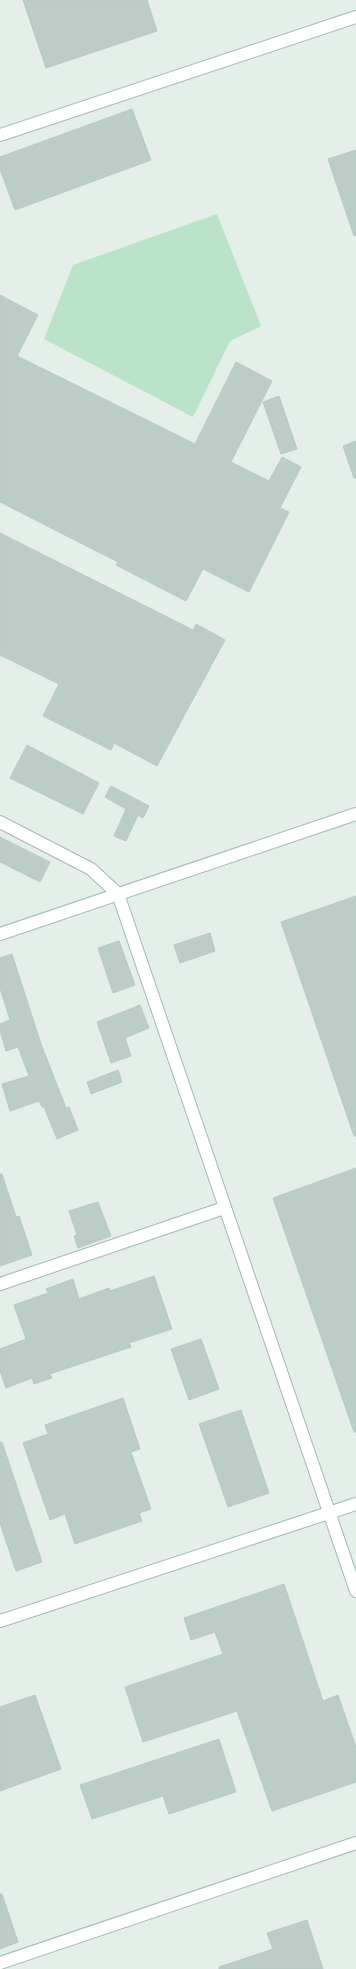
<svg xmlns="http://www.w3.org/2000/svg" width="356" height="1969" viewBox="0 0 356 1969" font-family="Jost,sans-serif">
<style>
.green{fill:#bae3c7}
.building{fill:#bccdc7;stroke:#b5cac2}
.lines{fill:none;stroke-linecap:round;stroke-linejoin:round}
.street-casing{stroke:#a5b8b2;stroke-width:14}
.secondary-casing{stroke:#a1bcb4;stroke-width:14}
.street{stroke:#fff;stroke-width:12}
.secondary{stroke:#fff;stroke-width:12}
</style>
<rect width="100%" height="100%" fill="#e4efea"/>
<!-- green -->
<polygon class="green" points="217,214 261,326 230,341 193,417 44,339 73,265"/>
<!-- building -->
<g class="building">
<polygon points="23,0 147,0 157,31 46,68"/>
<polygon points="132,109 151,160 15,210 0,169 0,157"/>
<polygon points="356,150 356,235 354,236 328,159"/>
<polygon points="0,295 38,315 17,356 195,444 236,362 272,381 231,462 269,481 282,457 301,467 280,508 289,512 249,592 203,569 186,601 116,565 118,562 0,502"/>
<polygon points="279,396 297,449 281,454 263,402"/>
<polygon points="356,441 356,478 354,478 343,446"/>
<polygon points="0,533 193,630 196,624 225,640 157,766 114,743 111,750 43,716 59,684 0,655"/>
<polygon points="27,745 99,783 83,814 10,778"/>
<polygon points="111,786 149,806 143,818 138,815 126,841 114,836 126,809 105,797"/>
<polygon points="0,837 50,862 40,882 0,862"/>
<polygon points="356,896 356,1136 354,1136 281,922"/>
<polygon points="210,933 215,951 180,963 174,945"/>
<polygon points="119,941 135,985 113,993 98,948"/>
<polygon points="12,954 41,1044 66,1108 69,1107 78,1130 57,1139 44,1107 42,1107 39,1101 10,1111 2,1084 29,1076 18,1047 6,1051 0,1031 0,1024 10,1020 0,988 0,958"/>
<polygon points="140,1005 149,1028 125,1038 131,1056 111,1063 97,1022"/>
<polygon points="118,1070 122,1082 91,1094 87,1082"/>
<polygon points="356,1168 356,1432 354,1432 273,1198"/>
<polygon points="0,1174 2,1174 16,1217 19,1216 32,1255 0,1266"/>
<polygon points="98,1202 111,1236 78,1248 74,1236 77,1235 69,1211"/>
<polygon points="154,1276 172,1329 129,1343 131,1347 50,1374 52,1378 34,1384 32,1378 6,1388 0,1371 0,1349 26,1339 14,1305 48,1293 46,1289 73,1279 79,1299 109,1288 110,1291"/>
<polygon points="201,1339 219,1389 189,1400 171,1349"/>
<polygon points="123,1398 140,1449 131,1452 151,1509 139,1513 142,1521 75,1544 65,1514 50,1520 23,1443 48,1434 45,1425"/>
<polygon points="241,1410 269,1493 228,1507 199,1424"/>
<polygon points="0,1442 2,1442 42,1562 16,1571 0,1523"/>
<polygon points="284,1584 323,1701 338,1695 356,1747 356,1782 272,1811 237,1711 143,1742 125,1687 223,1654 215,1632 191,1640 184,1618"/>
<polygon points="35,1695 61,1769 0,1791 0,1707"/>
<polygon points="219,1739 236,1792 169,1814 163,1796 92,1819 80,1785"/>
<polygon points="0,1894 2,1894 18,1942 0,1949"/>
<polygon points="307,1920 323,1969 219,1969 219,1967 273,1949 267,1933"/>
</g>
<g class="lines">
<!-- street casing -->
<g class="street-casing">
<g id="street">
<polyline points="0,135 356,17"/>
<polyline points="0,822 91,869 118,894 356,1591"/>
<polyline points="0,1284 224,1208"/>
<polyline points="0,1621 356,1504"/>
</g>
</g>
<!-- secondary casing -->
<g class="secondary-casing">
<g id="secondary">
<polyline points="0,934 356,814"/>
<polyline points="0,1963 356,1843"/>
</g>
</g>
<!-- street -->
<use href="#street" class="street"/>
<!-- secondary -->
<use href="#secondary" class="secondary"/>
</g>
</svg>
